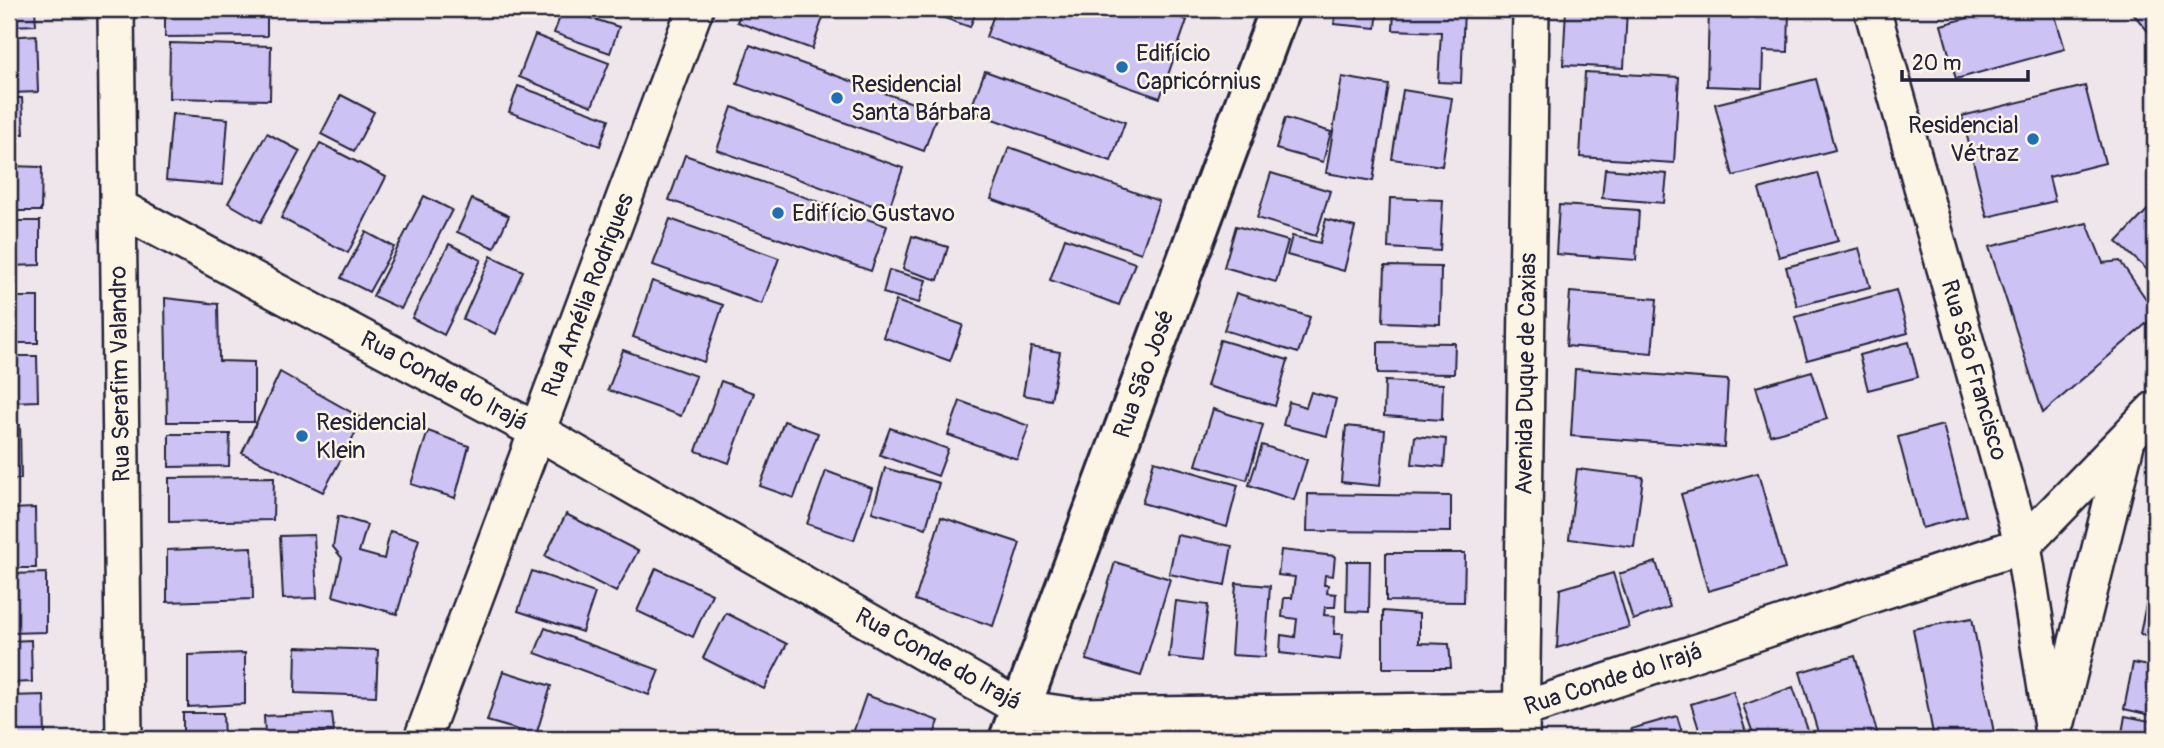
<svg xmlns="http://www.w3.org/2000/svg" width="2164" height="748" viewBox="0 0 2164 748" font-family="Pangolin,sans-serif">
<style>
.building{fill:#cdc2f4;stroke:#22223b;stroke-width:2}
.lines{fill:none;stroke-linecap:round;stroke-linejoin:round}
.street-casing{stroke:#22223b;stroke-width:40}
.secondary-casing{stroke:#22223b;stroke-width:44}
.street{stroke:#fcf5e5;stroke-width:35}
.secondary{stroke:#fcf5e5;stroke-width:38}
.poi-dot{fill:#1f6fb2;stroke:#fcf5e5;stroke-width:2.5}
.labels{text-anchor:middle;dominant-baseline:central;stroke-width:5;stroke-linejoin:round;paint-order:stroke}
.poi-label{font-size:24px;fill:#22223b;stroke:#fcf5e5;text-anchor:start}
.street-label{font-size:24px;fill:#22223b;stroke:#fcf5e5}
</style>
<rect width="100%" height="100%" fill="#eee6ea"/>
<filter id="ink" filterUnits="userSpaceOnUse"><feTurbulence type="fractalNoise" baseFrequency=".0143" numOctaves="2"/><feDisplacementMap in="SourceGraphic" scale="14" xChannelSelector="R" yChannelSelector="G"/><feConvolveMatrix kernelMatrix="1 2 1 2 8 2 1 2 1" color-interpolation-filters="sRGB"/></filter>
<g filter="url(#ink)">
<!-- building -->
<g class="building">
<polygon points="9,9 35,9 36,25 9,26"/>
<polygon points="165,9 267,9 267,36 165,37"/>
<polygon points="563,9 619,27 610,53 554,33"/>
<polygon points="590,9 618,9 615,17"/>
<polygon points="742,9 806,9 824,15 812,49 737,22"/>
<polygon points="919,9 977,9 970,27"/>
<polygon points="996,9 1155,9 1187,20 1160,98 986,37"/>
<polygon points="1336,9 1378,9 1376,28 1334,24"/>
<polygon points="1394,9 1464,9 1461,83 1438,82 1441,32 1393,30"/>
<polygon points="1566,9 1627,9 1624,68 1563,65"/>
<polygon points="1709,9 1789,9 1788,52 1763,51 1762,88 1707,86"/>
<polygon points="2002,9 2053,9 2065,49 1956,79 1941,25"/>
<polygon points="2129,9 2155,9 2155,34 2152,36"/>
<polygon points="36,35 38,92 9,93 9,37"/>
<polygon points="535,35 609,63 592,106 519,77"/>
<polygon points="170,43 271,46 270,100 169,98"/>
<polygon points="750,45 938,112 924,151 737,84"/>
<polygon points="985,71 1125,122 1111,161 970,111"/>
<polygon points="1585,72 1679,77 1674,163 1580,157"/>
<polygon points="1342,77 1389,85 1373,181 1326,173"/>
<polygon points="1816,79 1835,150 1733,176 1715,104"/>
<polygon points="518,86 609,119 600,146 509,112"/>
<polygon points="2085,86 2105,163 2049,177 2055,201 1987,217 1962,116"/>
<polygon points="1403,90 1452,98 1442,166 1392,159"/>
<polygon points="341,95 374,112 354,151 321,134"/>
<polygon points="9,98 22,98 24,134 9,134"/>
<polygon points="732,107 903,168 888,211 717,150"/>
<polygon points="172,114 228,119 223,185 166,180"/>
<polygon points="1285,118 1331,132 1323,162 1276,149"/>
<polygon points="267,133 300,151 261,222 228,203"/>
<polygon points="320,143 386,177 348,253 281,218"/>
<polygon points="1009,147 1159,201 1141,253 991,199"/>
<polygon points="685,155 887,226 871,271 669,200"/>
<polygon points="9,166 42,167 41,211 9,211"/>
<polygon points="1605,169 1667,174 1664,203 1602,198"/>
<polygon points="1271,173 1330,191 1316,236 1257,218"/>
<polygon points="1818,173 1838,241 1779,257 1759,189"/>
<polygon points="424,196 452,210 401,309 373,296"/>
<polygon points="1390,198 1443,200 1440,251 1388,248"/>
<polygon points="472,199 509,216 494,248 457,232"/>
<polygon points="2155,202 2155,277 2117,242"/>
<polygon points="1559,205 1639,210 1636,260 1556,254"/>
<polygon points="670,219 779,258 762,304 653,265"/>
<polygon points="1326,219 1355,227 1344,271 1287,255 1292,236 1320,243"/>
<polygon points="9,221 40,221 40,265 9,266"/>
<polygon points="2087,223 2103,263 2120,261 2155,312 2155,316 2043,413 1989,247"/>
<polygon points="1236,226 1288,241 1276,282 1224,267"/>
<polygon points="366,232 394,247 369,292 341,278"/>
<polygon points="912,236 948,247 938,280 903,269"/>
<polygon points="1065,238 1135,263 1119,305 1050,280"/>
<polygon points="449,244 481,260 444,335 412,318"/>
<polygon points="1859,248 1870,287 1797,306 1786,267"/>
<polygon points="491,256 523,271 495,334 463,319"/>
<polygon points="1385,266 1441,267 1440,324 1383,322"/>
<polygon points="889,270 926,280 919,303 883,293"/>
<polygon points="652,281 723,305 704,362 633,337"/>
<polygon points="1896,290 1908,333 1807,360 1795,317"/>
<polygon points="1570,292 1657,299 1652,353 1566,346"/>
<polygon points="1236,293 1310,317 1298,353 1224,330"/>
<rect x="9" y="297" width="29" height="46"/>
<polygon points="165,298 218,304 219,361 254,362 254,422 167,422"/>
<polygon points="896,301 963,325 950,361 883,337"/>
<polygon points="1220,340 1288,360 1275,406 1207,386"/>
<polygon points="1378,342 1455,343 1454,374 1378,373"/>
<polygon points="1909,342 1918,377 1868,390 1859,355"/>
<polygon points="1031,347 1060,352 1051,400 1023,395"/>
<polygon points="623,350 696,376 681,416 608,390"/>
<polygon points="9,356 37,356 38,401 9,402"/>
<polygon points="1575,369 1728,380 1724,447 1571,436"/>
<polygon points="1812,371 1827,419 1770,435 1756,387"/>
<polygon points="280,372 363,419 323,492 242,453"/>
<polygon points="721,381 754,393 729,463 696,451"/>
<polygon points="1385,381 1443,384 1442,420 1384,416"/>
<polygon points="1311,392 1336,399 1327,436 1283,425 1289,402 1306,407"/>
<polygon points="960,401 1029,426 1017,459 948,435"/>
<polygon points="1213,409 1263,425 1247,480 1196,465"/>
<polygon points="784,421 818,433 794,498 760,486"/>
<polygon points="9,425 20,425 21,479 9,479"/>
<polygon points="1943,425 1967,516 1922,528 1898,437"/>
<polygon points="1346,426 1385,430 1380,486 1341,482"/>
<polygon points="890,428 948,449 938,476 880,455"/>
<polygon points="428,431 469,446 455,498 411,484"/>
<polygon points="169,434 230,434 229,466 169,467"/>
<polygon points="1415,436 1446,439 1444,467 1412,464"/>
<polygon points="1262,445 1307,460 1294,500 1249,485"/>
<polygon points="1154,461 1238,485 1227,527 1142,503"/>
<polygon points="885,468 939,483 926,528 872,512"/>
<polygon points="1577,469 1643,477 1634,547 1569,539"/>
<polygon points="826,471 872,488 854,540 807,524"/>
<polygon points="1758,473 1785,569 1708,591 1681,494"/>
<polygon points="274,477 273,520 169,522 169,478"/>
<polygon points="1308,494 1451,496 1451,532 1307,531"/>
<polygon points="35,508 36,568 9,568 9,509"/>
<polygon points="566,514 638,551 616,592 545,556"/>
<polygon points="338,516 367,525 359,552 384,559 390,531 419,539 397,614 333,596 342,558 333,547"/>
<polygon points="941,517 1020,543 993,626 915,600"/>
<polygon points="314,535 317,598 283,599 280,536"/>
<polygon points="1177,535 1232,546 1225,585 1169,574"/>
<polygon points="252,547 253,599 167,602 167,550"/>
<polygon points="1281,550 1335,556 1333,576 1325,575 1324,585 1328,585 1327,593 1336,594 1335,607 1325,607 1324,615 1335,616 1334,634 1343,634 1340,660 1280,653 1281,635 1295,637 1297,619 1282,617 1284,598 1292,598 1295,577 1278,575"/>
<polygon points="1386,553 1465,553 1464,602 1386,601"/>
<polygon points="2155,559 2155,637 2140,634"/>
<polygon points="1347,561 1370,561 1369,612 1346,611"/>
<polygon points="1115,562 1170,579 1141,676 1086,660"/>
<polygon points="1656,562 1670,607 1633,620 1619,574"/>
<polygon points="656,568 712,594 693,637 637,611"/>
<polygon points="532,571 595,593 582,632 518,611"/>
<polygon points="46,573 46,632 9,633 9,574"/>
<polygon points="1613,573 1629,627 1557,648 1560,589"/>
<polygon points="1236,583 1270,586 1265,657 1231,655"/>
<polygon points="1176,601 1208,605 1201,661 1169,657"/>
<polygon points="1383,611 1419,614 1419,643 1449,644 1451,668 1383,668"/>
<polygon points="726,613 787,644 764,689 703,658"/>
<polygon points="1972,618 1995,738 1934,739 1913,629"/>
<polygon points="545,628 659,670 649,695 535,653"/>
<polygon points="31,640 32,682 9,683 9,641"/>
<polygon points="296,647 378,650 376,696 295,693"/>
<polygon points="245,653 245,704 188,707 188,655"/>
<polygon points="1855,656 1879,739 1820,739 1800,672"/>
<polygon points="2133,663 2155,667 2155,716 2124,709"/>
<polygon points="503,671 551,686 536,735 487,721"/>
<polygon points="1793,687 1811,739 1755,739 1743,705"/>
<polygon points="1733,691 1748,739 1702,739 1691,704"/>
<polygon points="44,695 45,739 9,739 9,696"/>
<polygon points="866,695 939,721 932,739 851,739"/>
<polygon points="183,713 223,713 224,739 183,739"/>
<polygon points="332,713 334,732 265,735 264,716"/>
<polygon points="1677,716 1684,739 1634,739 1631,729"/>
<polygon points="2125,716 2155,722 2155,739 2121,739"/>
</g>
<g class="lines">
<!-- street casing -->
<g class="street-casing">
<g id="street">
<polyline points="116,9 124,739"/>
<polyline points="1872,9 2023,545 2054,739"/>
<polyline points="118,207 537,431 1020,708 1076,716 1521,710 2023,545 2155,409"/>
<polyline points="2057,722 2127,440"/>
<polyline points="422,739 695,9"/>
<polyline points="1521,739 1531,9"/>
</g>
</g>
<!-- secondary casing -->
<g class="secondary-casing">
<polyline id="secondary" points="1009,739 1280,9"/>
</g>
<!-- street -->
<use href="#street" class="street"/>
<!-- secondary -->
<use href="#secondary" class="secondary"/>
</g>
</g>
<!-- markers -->
<g class="poi-dot">
<circle cx="1122" cy="67" r="7"/>
<circle cx="837" cy="98" r="7"/>
<circle cx="2033" cy="139" r="7"/>
<circle cx="778" cy="213" r="7"/>
<circle cx="302" cy="436" r="7"/>
</g>
<g class="labels">
<!-- poi labels -->
<g class="poi-label">
<text x="1136" y="53">Edifício<tspan x="1136" dy="28">Capricórnius</tspan></text>
<text x="851" y="84">Residencial<tspan x="851" dy="28">Santa Bárbara</tspan></text>
<text x="2019" y="125" text-anchor="end">Residencial<tspan x="2019" dy="28">Vétraz</tspan></text>
<text x="792" y="213">Edifício Gustavo</text>
<text x="316" y="422">Residencial<tspan x="316" dy="28">Klein</tspan></text>
</g>
<!-- street labels -->
<g class="street-label">
<text transform="translate(588 295) rotate(-69)">Rua Amélia Rodrigues</text>
<text transform="translate(1974 370) rotate(74)">Rua São Francisco</text>
<text transform="translate(120 374) rotate(-91)">Rua Serafim Valandro</text>
<text transform="translate(1144 374) rotate(-70)">Rua São José</text>
<text transform="translate(1526 374) rotate(-89)">Avenida Duque de Caxias</text>
<text transform="translate(444 381) rotate(28)">Rua Conde do Irajá</text>
<text transform="translate(938 659) rotate(29)">Rua Conde do Irajá</text>
<text transform="translate(1613 679) rotate(-18)">Rua Conde do Irajá</text>
</g>
</g>
<!-- margin -->
<rect width="2164" height="748" fill="none" stroke="#fcf5e5" stroke-width="35"/>
<rect x="18" y="18" width="2129" height="713" fill="none" stroke="#22223b" stroke-width="2.5" filter="url(#ink)"/>
<!-- scale -->
<path d="M1902 70v10h126v-10" fill="none" stroke="#22223b" stroke-width="3.5"/>
<text x="1912" y="70" font-size="21" fill="#22223b" stroke="#fcf5e5" stroke-width="5" paint-order="stroke">20 m</text>
</svg>
